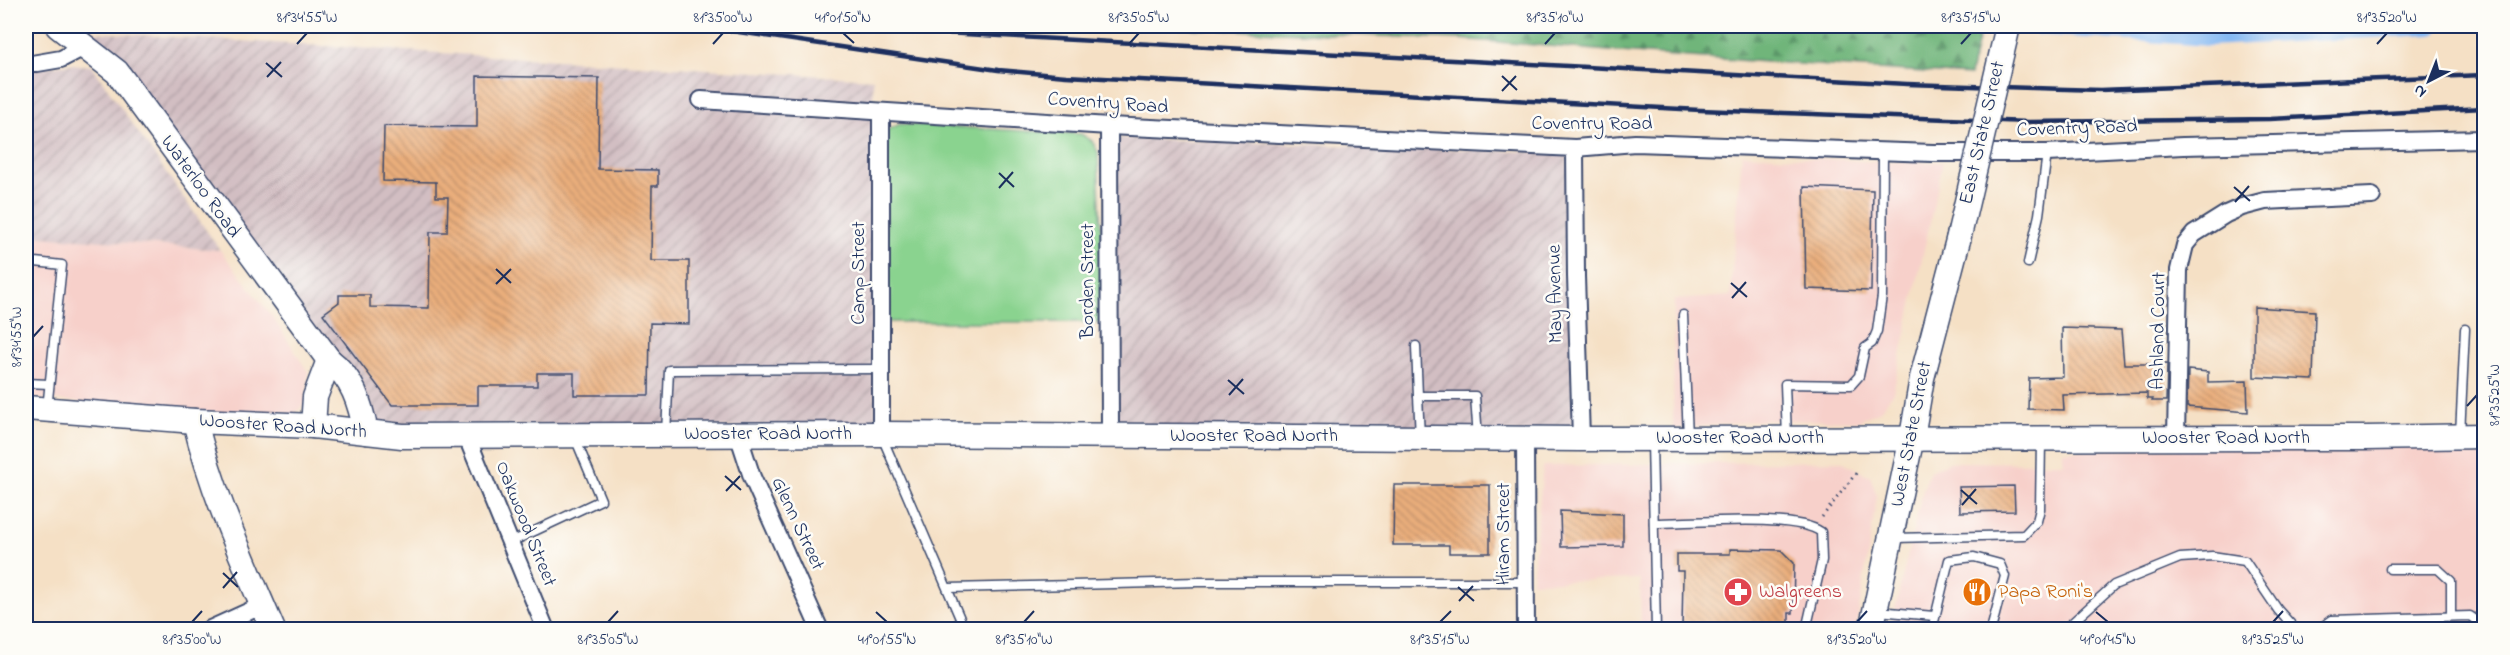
<svg xmlns="http://www.w3.org/2000/svg" width="2510" height="655" viewBox="0 0 2510 655" font-family="'Indie Flower',sans-serif">
<style>
.built{fill:#f7d0ca}
.industrial{fill:url(#industrial-furrows)}
.grass{fill:#8ad38f;stroke:#528176;stroke-width:1.5}
.forest{fill:url(#forest-firs);stroke:#45726c;stroke-width:1.5}
.lines{fill:none;stroke-linecap:round;stroke-linejoin:round}
.canal{stroke:#85b9f3;stroke-width:18}
.building{fill:url(#building-back-hatch)}
.lane-casing{stroke:#3c4a6d;stroke-width:11}
.street-casing{stroke:#3c4a6d;stroke-width:20}
.secondary-casing{stroke:#3c4a6d;stroke-width:27}
.path{stroke:#3c4a6d;stroke-width:3;stroke-dasharray:1.5 4.5;stroke-linecap:butt}
.lane{stroke:#fff;stroke-width:8}
.street{stroke:#fff;stroke-width:16}
.secondary{stroke:#fff;stroke-width:24}
.rail{stroke:#1b2f5e;stroke-width:4.5}
.secondary-bridge-casing{stroke:#3c4a6d;stroke-width:27;stroke-linecap:butt}
.secondary-bridge{stroke:#fff;stroke-width:24}
.ticks{fill:none;stroke:#1b2f5e;stroke-width:2}
.labels{text-anchor:middle;dominant-baseline:central;stroke-width:5;stroke-linejoin:round;paint-order:stroke}
.street-label{font-size:20px;fill:#1b2f5e;stroke:#fdfcf7}
.health-label{font-size:20px;fill:#be3a42;stroke:#fdfcf7;text-anchor:start}
.food-label{font-size:20px;fill:#c56008;stroke:#fdfcf7;text-anchor:start}
.neatline{fill:none;stroke:#1b2f5e;stroke-width:2}
.ticks-label{font-size:15px;text-anchor:middle;fill:#1b2f5e}
</style>
<defs>
<pattern id="industrial-furrows" width="10" height="10" patternUnits="userSpaceOnUse" patternTransform="scale(1.5)"><rect width="10" height="10" fill="#d2bec2"/><path d="M-1 1l2-2M0 10L10 0M9 11l2-2" fill="none" stroke="#aa9ba1"/></pattern>
<pattern id="forest-firs" width="22" height="20" patternUnits="userSpaceOnUse" patternTransform="scale(1.5)"><rect width="22" height="20" fill="#6fb57a"/><path d="M5 1l3.5 6h-7zM16 11l3.5 6h-7z" fill="#5a9467"/></pattern>
<pattern id="building-back-hatch" width="6" height="6" patternUnits="userSpaceOnUse" patternTransform="scale(1.5)"><rect width="6" height="6" fill="#eaae7c"/><path d="M-1 5l2 2M0 0l6 6M5-1l2 2" fill="none" stroke="#bd8e69"/></pattern>
</defs>
<rect width="100%" height="100%" fill="#fdfcf7"/>
<filter id="ink" filterUnits="userSpaceOnUse"><feTurbulence type="fractalNoise" baseFrequency=".0167" numOctaves="2"/><feDisplacementMap in="SourceGraphic" scale="12" xChannelSelector="R" yChannelSelector="G"/><feConvolveMatrix kernelMatrix="1 2 1 2 8 2 1 2 1" color-interpolation-filters="sRGB"/></filter>
<filter id="wash" filterUnits="userSpaceOnUse"><feTurbulence type="fractalNoise" baseFrequency=".008" numOctaves="4" result="noise"/><feDisplacementMap in="SourceGraphic" scale="24" xChannelSelector="R" yChannelSelector="G"/><feGaussianBlur stdDeviation="1.35" result="paint"/><feColorMatrix in="noise" values="0 0 0 0 0 0 0 0 0 0 0 0 0 0 0 0 0 1.4 0 .05"/><feComposite in="paint" operator="in"/></filter>
<g filter="url(#wash)">
<rect width="100%" height="100%" fill="#f5e0c5"/>
<!-- built -->
<g class="built">
<polygon points="1742,154 1877,162 1943,162 1893,392 1882,409 1859,421 1767,420 1673,429 1674,300 1730,296"/>
<polygon points="26,235 220,250 274,319 308,372 306,402 293,415 281,419 26,398"/>
<polygon points="2484,440 2484,629 1890,630 1923,490 1930,471 1949,462 2064,463 2062,451"/>
<polygon points="1841,461 1870,476 1877,496 1856,629 1641,629 1640,579 1532,582 1543,466"/>
</g>
<!-- industrial -->
<g class="industrial">
<polygon points="91,32 873,79 876,429 372,424"/>
<polygon points="71,64 92,66 220,250 26,235 26,69"/>
<polygon points="1117,138 1568,153 1573,432 1113,433"/>
</g>
<!-- grass -->
<polygon class="grass" points="900,124 1081,134 1092,141 1098,152 1104,322 885,322 887,130"/>
<!-- forest -->
<polygon class="forest" points="1129,26 1692,26 1980,30 1970,75 1659,55 1459,39"/>
<g class="lines">
<!-- canal -->
<polyline class="canal" points="2040,26 2210,37 2431,26"/>
</g>
<g id="blocks">
<!-- building -->
<g class="building">
<polygon points="477,76 599,78 598,169 658,170 658,186 652,186 651,261 689,261 689,324 650,323 649,395 574,395 574,373 537,373 537,386 478,386 478,405 392,405 323,314 339,302 339,295 370,295 370,307 429,308 430,232 447,232 448,197 436,197 436,182 383,181 384,126 477,127"/>
<polygon points="1804,187 1873,190 1871,291 1806,289"/>
<polygon points="2254,307 2315,311 2313,380 2254,377"/>
<polygon points="2062,328 2121,330 2124,364 2167,364 2166,401 2152,401 2153,399 2147,399 2147,393 2063,395 2064,410 2028,409 2029,378 2063,377"/>
<polygon points="2188,370 2208,372 2208,382 2247,381 2248,412 2187,407"/>
<polygon points="1394,485 1490,485 1490,553 1449,553 1449,545 1393,545"/>
<polygon points="2014,486 2015,511 1960,512 1959,487"/>
<polygon points="1560,511 1623,514 1623,546 1561,547"/>
<polygon points="1730,549 1781,550 1794,563 1793,613 1789,613 1789,630 1682,630 1683,571 1677,571 1677,554 1730,554"/>
</g>
</g>
</g>
<g filter="url(#ink)">
<use href="#blocks" fill-opacity="0" stroke="#3c4a6d" stroke-width="1.5"/>
<g class="lines">
<!-- lane casing -->
<g class="lane-casing">
<g id="lane">
<polyline points="26,261 62,265 47,409"/>
<polyline points="2028,263 2039,215 2047,153"/>
<polyline points="1683,315 1688,438"/>
<polyline points="1416,346 1418,396"/>
<polyline points="26,383 49,384"/>
<polyline points="666,434 669,370 881,369"/>
<polyline points="2460,435 2465,329"/>
<polyline points="882,437 965,630"/>
<polyline points="1420,437 1418,396 1475,396 1478,438"/>
<polyline points="1787,438 1785,384 1851,385 1859,376 1865,348 1872,343 1877,331 1882,296 1883,152"/>
<polyline points="1652,442 1656,630"/>
<path d="M 1654,523 C 1690,523 1795,513 1821,532 L 1822,560 L 1806,630"/>
<polyline points="1894,538 2024,535 2037,521 2040,509 2041,440"/>
<polyline points="509,543 601,500 575,438"/>
<polyline points="2390,569 2438,569 2451,581 2451,616"/>
<polyline points="949,588 1198,582 1525,582"/>
<polyline points="1878,611 1934,616"/>
<polyline points="1932,630 1949,560 1974,557 2000,564 2005,576 1991,630"/>
<polyline points="2064,630 2114,585 2180,558 2212,556 2245,561 2278,610 2296,630"/>
<polyline points="2318,630 2331,620 2470,616 2484,626"/>
</g>
</g>
<!-- street casing -->
<g class="street-casing">
<g id="street">
<polyline points="26,65 61,59 86,46"/>
<polyline points="701,100 1109,126 1575,148 1635,143 1933,153 2047,153 2183,146 2484,139"/>
<polyline points="1109,126 1110,435"/>
<polyline points="1575,148 1576,276 1581,439"/>
<polyline points="738,434 752,477 820,630"/>
<polyline points="881,434 881,112"/>
<polyline points="466,435 546,630"/>
<polyline points="1525,438 1526,630"/>
<polyline points="2176,438 2179,270 2185,245 2194,234 2226,214 2242,207 2265,201 2372,196"/>
<polyline points="208,630 263,605"/>
</g>
</g>
<!-- secondary casing -->
<g class="secondary-casing">
<g id="secondary">
<path d="M 58,26 L 117,72 L 329,360 C 353,378 360,403 366,432"/>
<polyline points="26,408 195,421 313,426 402,436 881,434 1581,439 2366,438 2484,436"/>
<path d="M 195,421 C 212,493 244,562 273,630"/>
<polyline points="313,426 315,397 329,360"/>
<polyline points="1871,630 1912,437 1922,378 1958,240"/>
</g>
</g>
<!-- path -->
<polyline class="path" points="1822,517 1857,472"/>
<!-- lane -->
<use href="#lane" class="lane"/>
<!-- street -->
<use href="#street" class="street"/>
<!-- secondary -->
<use href="#secondary" class="secondary"/>
<!-- rail -->
<g class="rail">
<polyline points="697,26 998,70 1066,76 1700,110 2029,122 2270,119 2484,108"/>
<polyline points="812,26 1907,84 2100,90 2484,75"/>
</g>
<!-- secondary-bridge casing -->
<g class="secondary-bridge-casing">
<polyline id="secondary-bridge" points="1958,240 2008,26"/>
</g>
<!-- secondary-bridge -->
<use href="#secondary-bridge" class="secondary-bridge"/>
</g>
</g>
<!-- ticks -->
<path class="ticks" d="M 843,33 L 854,43M 297,44 L 307,33M 713,44 L 723,33M 1129,44 L 1139,33M 1545,44 L 1555,33M 1961,44 L 1971,33M 2377,44 L 2387,33M 266,63 L 282,77M 1502,76 L 1517,90M 267,77 L 281,62M 1502,91 L 1516,76M 999,173 L 1014,187M 2234,187 L 2250,201M 999,188 L 1013,172M 2235,202 L 2249,186M 496,269 L 511,283M 1731,283 L 1747,297M 496,284 L 511,269M 1732,298 L 1746,282M 33,337 L 43,326M 1228,380 L 1244,394M 1229,395 L 1243,379M 2467,406 L 2477,395M 725,476 L 741,490M 1961,490 L 1977,504M 726,491 L 740,476M 1962,505 L 1976,489M 223,573 L 238,587M 1458,587 L 1474,601M 223,588 L 237,572M 1459,601 L 1473,586M 876,612 L 887,622M 2096,612 L 2108,622M 192,622 L 202,611M 608,622 L 618,611M 1024,622 L 1034,611M 1440,622 L 1451,611M 1857,622 L 1867,611M 2273,622 L 2283,611"/>
<!-- icons -->
<defs>
<g id="pharmacy-disc" transform="scale(1.5)"><circle r="9.5" fill="#e0444e" stroke="#fdfcf7"/><path d="M-2-6h4v4h4v4h-4v4h-4v-4h-4v-4h4Z" fill="#fff"/></g>
<g id="restaurant-disc" transform="scale(1.5)"><circle r="9.5" fill="#e8710a" stroke="#fdfcf7"/><path d="M-5-6h1v4h1v-4h1v4h1v-4h1v5L-1.5 .5V6h-2V.5L-5-1ZM5-6V6H3V1.5H1.5Q1.5-4 5-6Z" fill="#fff"/></g>
</defs>
<g fill-rule="evenodd">
<use href="#pharmacy-disc" x="1738" y="592"/>
<use href="#restaurant-disc" x="1977" y="592"/>
</g>
<g class="labels">
<!-- street labels -->
<g class="street-label">
<text transform="translate(1108 104) rotate(4)">Coventry Road</text>
<text x="1592" y="124">Coventry Road</text>
<text transform="translate(2077 129) rotate(-2)">Coventry Road</text>
<text transform="translate(1983 133) rotate(-77)">East State Street</text>
<text transform="translate(200 187) rotate(54)">Waterloo Road</text>
<text transform="translate(859 273) rotate(-90)">Camp Street</text>
<text transform="translate(1088 281) rotate(-90)">Borden Street</text>
<text transform="translate(1556 294) rotate(-91)">May Avenue</text>
<text transform="translate(2159 331) rotate(-89)">Ashland Court</text>
<text transform="translate(283 427) rotate(4)">Wooster Road North</text>
<text x="768" y="434">Wooster Road North</text>
<text transform="translate(1912 434) rotate(-79)">West State Street</text>
<text x="1254" y="436">Wooster Road North</text>
<text x="1740" y="438">Wooster Road North</text>
<text x="2226" y="438">Wooster Road North</text>
<text transform="translate(525 524) rotate(68)">Oakwood Street</text>
<text transform="translate(797 524) rotate(65)">Glenn Street</text>
<text transform="translate(1504 534) rotate(-90)">Hiram Street</text>
</g>
<!-- health labels -->
<g class="health-label">
<text x="1759" y="592">Walgreens</text>
</g>
<!-- food labels -->
<g class="food-label">
<text x="1998" y="592">Papa Roni's</text>
</g>
</g>
<!-- margin -->
<rect width="2510" height="655" fill="none" stroke="#fdfcf7" stroke-width="66"/>
<!-- north arrow -->
<g transform="translate(2429 81) rotate(222)" stroke="#fdfcf7" stroke-width="4.5" paint-order="stroke">
<path d="M0-4.5L10 22L0 15L-10 22Z" fill="#1b2f5e"/>
<text y="-9" font-size="16" font-weight="bold" text-anchor="middle" fill="#1b2f5e">N</text>
</g>
<rect x="33" y="33" width="2444" height="589" class="neatline"/>
<g class="ticks-label">
<text x="307" y="22">81°34'55"W</text>
<text x="723" y="22">81°35'00"W</text>
<text x="843" y="22">41°01'50"N</text>
<text x="1139" y="22">81°35'05"W</text>
<text x="1555" y="22">81°35'10"W</text>
<text x="1971" y="22">81°35'15"W</text>
<text x="2387" y="22">81°35'20"W</text>
<text transform="translate(16 337) rotate(-90)" y="5">81°34'55"W</text>
<text transform="translate(2494 395) rotate(-90)" y="5">81°35'25"W</text>
<text x="192" y="644">81°35'00"W</text>
<text x="608" y="644">81°35'05"W</text>
<text x="887" y="644">41°01'55"N</text>
<text x="1024" y="644">81°35'10"W</text>
<text x="1440" y="644">81°35'15"W</text>
<text x="1857" y="644">81°35'20"W</text>
<text x="2108" y="644">41°01'45"N</text>
<text x="2273" y="644">81°35'25"W</text>
</g>
</svg>
